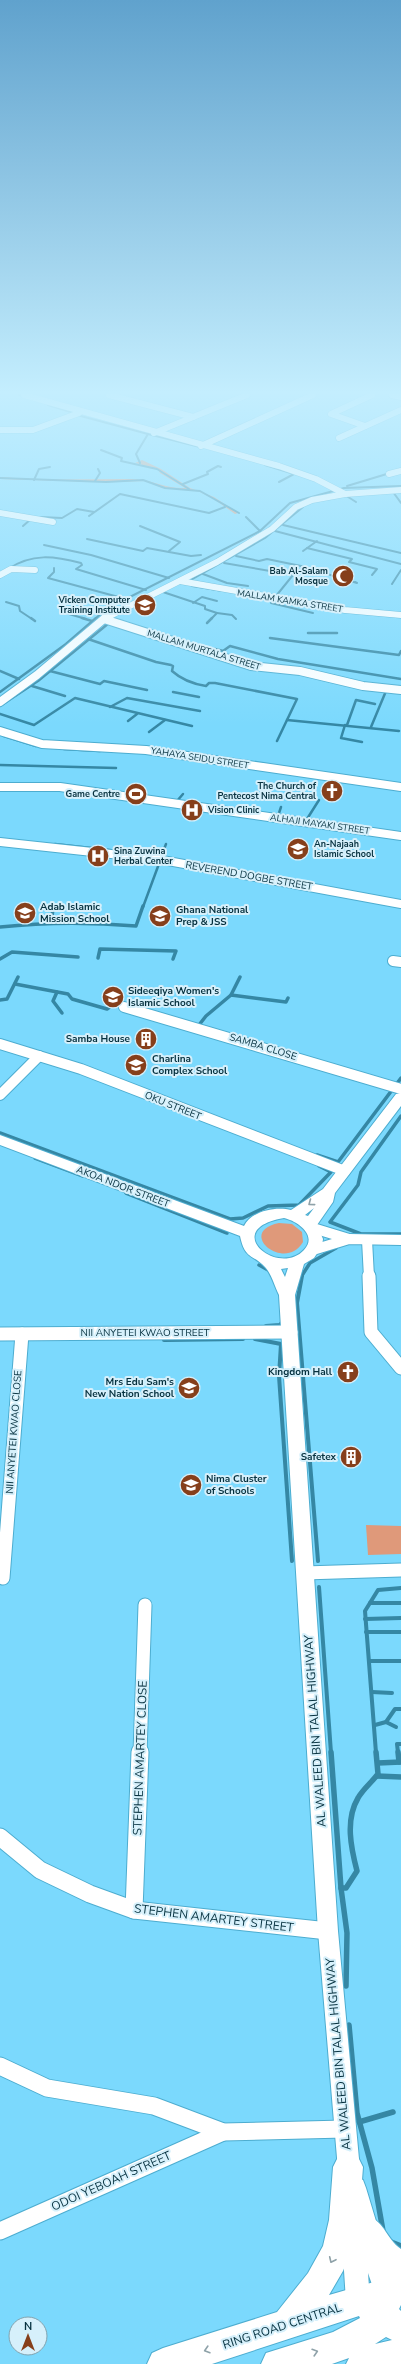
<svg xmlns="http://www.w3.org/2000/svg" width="401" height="2364" viewBox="0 0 401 2364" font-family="'Nunito Sans',sans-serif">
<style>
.green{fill:#df997a}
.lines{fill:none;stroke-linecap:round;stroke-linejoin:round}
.stream-far4{stroke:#3587a4;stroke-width:2}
.stream-far3{stroke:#3587a4;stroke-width:2.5}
.stream-far2{stroke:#3587a4;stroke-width:3.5}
.stream-far1{stroke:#3587a4;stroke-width:4}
.stream{stroke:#3587a4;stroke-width:5.5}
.minor-far4-casing{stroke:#4dadd0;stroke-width:7}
.minor-far3-casing{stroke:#4dadd0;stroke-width:10}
.minor-far2-casing{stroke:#4dadd0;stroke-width:12}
.minor-far1-casing{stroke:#4dadd0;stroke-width:15}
.minor-casing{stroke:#4dadd0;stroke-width:19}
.tertiary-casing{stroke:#4dadd0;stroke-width:2}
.primary-casing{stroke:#4dadd0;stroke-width:2}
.minor-far4{stroke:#fff;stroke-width:6}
.minor-far3{stroke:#fff;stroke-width:8}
.minor-far2{stroke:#fff;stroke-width:10}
.minor-far1{stroke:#fff;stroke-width:13}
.minor{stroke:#fff;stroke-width:17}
.tertiary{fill:#fff;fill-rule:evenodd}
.primary{fill:#fff;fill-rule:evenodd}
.oneway{stroke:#8fa2a9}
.labels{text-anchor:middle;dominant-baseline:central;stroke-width:4;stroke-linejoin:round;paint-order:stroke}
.far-poi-label{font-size:9px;font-weight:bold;fill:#06313f;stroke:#d6f0fb;text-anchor:end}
.far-street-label{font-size:9px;fill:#06313f;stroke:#d6f0fb}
.street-label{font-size:10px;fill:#06313f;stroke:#d6f0fb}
.poi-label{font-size:10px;font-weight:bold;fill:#06313f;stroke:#d6f0fb;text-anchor:start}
.near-street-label{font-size:12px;fill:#06313f;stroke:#d6f0fb}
</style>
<rect width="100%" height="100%" fill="#7bd9fd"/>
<!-- green -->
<g class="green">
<path d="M 142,460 L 161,469 L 190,488 L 214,497 L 238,513 L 235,514 L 214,499 L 198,491 L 162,488 L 146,481 L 102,482 L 0,479 L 0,477 C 44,481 88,479 131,479 C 150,479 166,489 185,488 L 160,473 L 158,469 L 135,463 Z"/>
<path d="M 279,1223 L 292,1224 L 302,1232 L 303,1242 C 285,1273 235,1232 279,1223 Z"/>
<polygon points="366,1525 401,1526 401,1554 368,1555"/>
</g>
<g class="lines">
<!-- stream-far4 -->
<g class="stream-far4">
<polyline points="19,395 25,397"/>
<polyline points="48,405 74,413"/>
<polyline points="77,415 148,434 136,454 140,463"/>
<polyline points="148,434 200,447"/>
<polyline points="101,450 122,458 121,461 157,469 189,489"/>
<polyline points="265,465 294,474"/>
<polyline points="0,478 106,482 143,480 165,488 200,491 239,513"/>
<polyline points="34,480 39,469 50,467"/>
<polyline points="95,481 100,473 98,469"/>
<polyline points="279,482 294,474"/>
<polyline points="183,484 208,474 207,472 218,466 221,467"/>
<polyline points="347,486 390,473"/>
<polyline points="393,492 401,503"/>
<polyline points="345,495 356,502"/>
<polyline points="89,516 120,494 209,513 225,507"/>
<polyline points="40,517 62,518 77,509 94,512"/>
<polyline points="246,517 260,531"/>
<polyline points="283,525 401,553"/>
<polyline points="23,526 31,519"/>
<polyline points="140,526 180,542 169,551"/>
<polyline points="275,531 401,564"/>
<polyline points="87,539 143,551 147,548 191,556 201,555"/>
<polyline points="44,545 91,555 169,578"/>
<polyline points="307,548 352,559 349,562 377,569 372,575"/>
<polyline points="303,551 317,541"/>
<polyline points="236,556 259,561 267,559 301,566 357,583 355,582"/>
<polyline points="224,563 293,575 276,596"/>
<polyline points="54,568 54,572 48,578 126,599"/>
<path d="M 8,569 C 32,553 54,556 81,563 L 82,565 L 76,569 L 146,590"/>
<polyline points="203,574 227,583 248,586"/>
<polyline points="189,581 265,538 303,507"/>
<polyline points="392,584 401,570"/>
<polyline points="192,586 223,591"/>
<polyline points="163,592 205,606 205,609 217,613 211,619"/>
<polyline points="6,602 19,606 20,611 32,619"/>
<polyline points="193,603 202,597 217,601"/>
<polyline points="271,603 313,613"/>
<polyline points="217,613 232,615 236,619"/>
<polyline points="69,614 86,619"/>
<polyline points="95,619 106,609 260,531 290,503 344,488 401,486"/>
</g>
<!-- stream-far3 -->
<g class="stream-far3">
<polyline points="31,618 35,621"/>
<polyline points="82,618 92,621"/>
<polyline points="207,623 212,618"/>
<polyline points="308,633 337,633"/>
<polyline points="270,638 399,655 401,651"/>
<path d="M 88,639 L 156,662 L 171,665 L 173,666 L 172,671 C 182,680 193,684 206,686 L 209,683 L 215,683 L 297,699 L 277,741"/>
<polyline points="209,651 215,649 223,651 230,646 278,659 401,679"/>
<polyline points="0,671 19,679"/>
<polyline points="50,671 100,684 104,681 147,690"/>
<polyline points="32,686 65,696"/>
<polyline points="0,692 66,644 96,618"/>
<polyline points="173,692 199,697"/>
<polyline points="0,706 38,681 109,623"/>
<polyline points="110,707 127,698 200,711"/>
<polyline points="0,714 34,725 75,698 192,726"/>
<polyline points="287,720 399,731"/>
<polyline points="128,721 137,714"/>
<polyline points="345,725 341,738 362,742"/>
<polyline points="347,725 356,700 375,704"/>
<polyline points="371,727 386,691"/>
<polyline points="149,732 165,720"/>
<polyline points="4,736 36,746"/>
<polyline points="64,749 100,751"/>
<polyline points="0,765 116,768"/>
<polyline points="177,801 183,794"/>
<polyline points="278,816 281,807"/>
<polyline points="307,819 319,800"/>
<polyline points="55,844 118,851"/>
<polyline points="161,857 166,844"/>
<polyline points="143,907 160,861"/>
</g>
<!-- stream-far2 -->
<g class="stream-far2">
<polyline points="51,923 53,909"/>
<path d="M 0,927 C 46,922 90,922 136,926 L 143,906"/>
<polyline points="98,958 100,949 176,951 173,959"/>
<polyline points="0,959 12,952 78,957"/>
<polyline points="15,984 68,994 72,999 107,1009 115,1003 124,1004"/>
<polyline points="57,992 53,1001 62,1013"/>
<polyline points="231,995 286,1002 288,998"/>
<polyline points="0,1000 7,999 18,977"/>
<polyline points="199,1025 206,1016 231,995 240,977"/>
<polyline points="401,1116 361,1172 358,1185 330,1222 361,1234 401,1234"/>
<polyline points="0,1133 230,1219 243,1218 268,1206 299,1205 331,1172 319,1166"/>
<polyline points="317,1155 338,1162 401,1078"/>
<polyline points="35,1158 83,1176"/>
<polyline points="126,1193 227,1233"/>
<polyline points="259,1265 270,1271"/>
<polyline points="301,1277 310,1263 336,1248"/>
</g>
<!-- stream-far1 -->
<g class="stream-far1">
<polyline points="302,1276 297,1303 318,1561"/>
<polyline points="266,1326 280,1325 283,1321"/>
<polyline points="255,1339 281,1344 279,1376 292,1561"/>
<polyline points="164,1340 243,1339"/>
<polyline points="319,1587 331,1753"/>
<polyline points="370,1603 401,1603"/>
<polyline points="365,1619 401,1618"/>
<polyline points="366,1632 401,1632"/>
<polyline points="369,1661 401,1661"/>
<polyline points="372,1692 392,1693"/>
<polyline points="386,1722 396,1727"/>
<polyline points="375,1725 386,1722 395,1709 401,1709"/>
<polyline points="376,1753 365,1611 378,1590 401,1588"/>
<polyline points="398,1753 397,1744 401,1744"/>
</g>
<!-- stream -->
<g class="stream">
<polyline points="331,1752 341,1888 347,1933 346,1986"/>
<polyline points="398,1752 399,1762"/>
<polyline points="378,1763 401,1762"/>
<polyline points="377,1776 401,1777"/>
<path d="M 341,1888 L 346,1888 L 357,1871 C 351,1848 345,1820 358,1798 C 363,1789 372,1782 378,1774 L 376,1752"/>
<polyline points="349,2025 357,2113 372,2168 383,2231"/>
<polyline points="359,2122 393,2112"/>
<polyline points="391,2242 401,2246"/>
</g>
<!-- minor-far4 casing -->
<g class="minor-far4-casing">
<g id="minor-far4">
<polyline points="24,395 279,466 316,479 345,494"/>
<polyline points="109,395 193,417"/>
<polyline points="392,395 401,397"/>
<polyline points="365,426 331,414 372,395"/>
<polyline points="0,430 33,430 79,413"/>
<polyline points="154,433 247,395"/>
<polyline points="339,438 401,410"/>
<polyline points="201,446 313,395"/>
<polyline points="389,474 401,471"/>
<polyline points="0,513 53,522"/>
<polyline points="0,575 11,569 35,570"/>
<polyline points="180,581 345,610 401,615"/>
<polyline points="104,619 217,562 272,529 296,507 312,500 345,494 401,490"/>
</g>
</g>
<!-- minor-far3 casing -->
<g class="minor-far3-casing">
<g id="minor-far3">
<polyline points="104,619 251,666 300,671 363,686 401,690"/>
<polyline points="0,702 37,675 105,618"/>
<polyline points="0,731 42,744 146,750 401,787"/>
<polyline points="0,787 60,787 401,836"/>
<polyline points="0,842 157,859 401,904"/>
</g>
</g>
<!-- minor-far2 casing -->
<g class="minor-far2-casing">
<g id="minor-far2">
<polyline points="393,961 401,962"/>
<polyline points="124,1007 401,1089"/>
<polyline points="0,1044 81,1069 345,1171"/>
<polyline points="0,1095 39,1056"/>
<polyline points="313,1228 349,1239"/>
<polyline points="367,1240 369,1277"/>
<polyline points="313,1250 349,1239 401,1240"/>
</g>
</g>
<!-- minor-far1 casing -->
<g class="minor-far1-casing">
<g id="minor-far1">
<polyline points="369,1276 371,1332 401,1368"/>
<polyline points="0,1334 291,1332"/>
<polyline points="304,1573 401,1570"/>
<polyline points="3,1578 22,1334"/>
<polyline points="140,1753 145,1605"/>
</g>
</g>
<!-- minor casing -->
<g class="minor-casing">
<g id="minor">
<polyline points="0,1837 40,1870 90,1894 134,1910 328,1931"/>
<polyline points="134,1910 140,1752"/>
<polyline points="0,2066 47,2088 154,2106 223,2132 344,2129"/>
<polyline points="0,2231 223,2132"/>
</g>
</g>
<!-- tertiary casing -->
<g class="tertiary-casing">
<path id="tertiary" d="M 401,1093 L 401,1106 L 335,1193 L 333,1202 L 317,1225 L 323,1239 L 322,1246 L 314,1258 L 304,1264 L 295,1295 L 338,1931 L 360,2170 L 357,2177 L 363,2180 L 366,2188 L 398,2294 L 394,2302 L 386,2306 L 378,2302 L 368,2273 L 370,2301 L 366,2309 L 358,2313 L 350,2309 L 346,2301 L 341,2225 L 345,2217 L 351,2214 L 344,2188 L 347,2180 L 341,2178 L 338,2170 L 318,1931 L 279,1295 C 275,1287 271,1273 265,1267 C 253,1254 245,1260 240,1236 L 0,1145 L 0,1135 L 244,1226 C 251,1211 276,1206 291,1210 L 323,1189 L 396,1094 ZM 314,1208 L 308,1216 L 305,1215 ZM 284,1218 C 297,1221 318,1235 304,1250 C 278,1278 219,1229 284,1218 ZM 288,1268 L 285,1277 L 281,1269 Z"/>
</g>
<!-- primary casing -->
<g class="primary-casing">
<path id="primary" d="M 348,2152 L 358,2157 L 363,2167 L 359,2220 L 368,2216 C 386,2223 386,2239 401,2249 L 401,2305 L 399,2309 L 401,2311 L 401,2364 L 346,2364 L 349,2358 L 332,2364 L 261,2364 L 266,2353 L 333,2332 L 360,2318 L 359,2316 L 212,2364 L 147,2364 L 152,2353 L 163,2348 L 277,2312 L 308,2273 L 323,2246 L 329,2220 L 333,2167 L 338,2157 ZM 356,2238 L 372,2266 L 391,2277 L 329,2295 L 343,2271 ZM 386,2337 L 392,2340 L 375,2344 Z"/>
</g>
<!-- minor-far4 -->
<use href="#minor-far4" class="minor-far4"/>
<!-- minor-far3 -->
<use href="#minor-far3" class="minor-far3"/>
<!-- minor-far2 -->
<use href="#minor-far2" class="minor-far2"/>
<!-- minor-far1 -->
<use href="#minor-far1" class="minor-far1"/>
<!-- minor -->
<use href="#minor" class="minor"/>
<!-- tertiary -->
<use href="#tertiary" class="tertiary"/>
<!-- primary -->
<use href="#primary" class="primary"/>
</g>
<!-- one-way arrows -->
<defs><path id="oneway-chevron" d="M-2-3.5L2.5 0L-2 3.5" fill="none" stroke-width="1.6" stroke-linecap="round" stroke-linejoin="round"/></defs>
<g class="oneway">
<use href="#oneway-chevron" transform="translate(311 1203) rotate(143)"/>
<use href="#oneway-chevron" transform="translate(332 2260) rotate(115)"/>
<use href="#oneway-chevron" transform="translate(207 2350) rotate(163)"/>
<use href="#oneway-chevron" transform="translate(315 2352) rotate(-17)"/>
</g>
<!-- sky -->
<linearGradient id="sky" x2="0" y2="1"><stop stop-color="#60a2cd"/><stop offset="0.54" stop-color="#c4eefe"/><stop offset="1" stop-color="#c4eefe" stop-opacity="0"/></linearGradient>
<rect width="401" height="726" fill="url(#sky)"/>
<!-- icons -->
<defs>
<g id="mosque-disc" transform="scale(1.15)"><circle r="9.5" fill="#863f1b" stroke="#d6f0fb"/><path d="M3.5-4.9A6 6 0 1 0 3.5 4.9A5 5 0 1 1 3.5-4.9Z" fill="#fff"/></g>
<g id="school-disc" transform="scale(1.15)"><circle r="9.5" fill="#863f1b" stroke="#d6f0fb"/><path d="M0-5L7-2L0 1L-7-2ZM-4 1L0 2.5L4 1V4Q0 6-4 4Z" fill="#fff"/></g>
<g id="church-disc" transform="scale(1.15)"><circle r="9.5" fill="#863f1b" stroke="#d6f0fb"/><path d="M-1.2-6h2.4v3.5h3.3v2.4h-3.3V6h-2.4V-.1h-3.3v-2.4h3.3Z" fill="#fff"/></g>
<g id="stadium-disc" transform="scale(1.15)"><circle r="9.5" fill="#863f1b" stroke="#d6f0fb"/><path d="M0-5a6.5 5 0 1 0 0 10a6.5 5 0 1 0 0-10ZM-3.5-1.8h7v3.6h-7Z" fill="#fff"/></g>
<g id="hospital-disc" transform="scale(1.15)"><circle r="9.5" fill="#863f1b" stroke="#d6f0fb"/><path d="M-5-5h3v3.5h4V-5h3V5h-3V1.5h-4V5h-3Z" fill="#fff"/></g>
<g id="building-disc" transform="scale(1.15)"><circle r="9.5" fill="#863f1b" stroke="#d6f0fb"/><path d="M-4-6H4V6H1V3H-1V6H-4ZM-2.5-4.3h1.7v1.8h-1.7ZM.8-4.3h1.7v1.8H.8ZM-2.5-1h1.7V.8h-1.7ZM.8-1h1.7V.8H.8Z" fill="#fff"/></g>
</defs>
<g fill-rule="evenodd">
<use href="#mosque-disc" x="343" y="576"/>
<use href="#school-disc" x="145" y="605"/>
<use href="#church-disc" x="332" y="791"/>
<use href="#stadium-disc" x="136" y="794"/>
<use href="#hospital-disc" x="192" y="810"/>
<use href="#school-disc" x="298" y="849"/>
<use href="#hospital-disc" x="98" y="856"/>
<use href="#school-disc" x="25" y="913"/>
<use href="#school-disc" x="160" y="916"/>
<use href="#school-disc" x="113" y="997"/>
<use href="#building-disc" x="146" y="1039"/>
<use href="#school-disc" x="136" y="1065"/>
<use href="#church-disc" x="348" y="1372"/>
<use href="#school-disc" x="189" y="1388"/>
<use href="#building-disc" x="351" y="1457"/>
<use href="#school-disc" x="191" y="1485"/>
</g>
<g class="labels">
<!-- far-poi labels -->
<g class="far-poi-label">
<text x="328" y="571">Bab Al-Salam<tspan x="328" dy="10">Mosque</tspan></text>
<text x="130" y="600">Vicken Computer<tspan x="130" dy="10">Training Institute</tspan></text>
<text x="316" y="786">The Church of<tspan x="316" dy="10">Pentecost Nima Central</tspan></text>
<text x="120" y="794">Game Centre</text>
<text x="208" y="810" text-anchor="start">Vision Clinic</text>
<text x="314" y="844" text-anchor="start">An-Najaah<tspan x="314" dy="10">Islamic School</tspan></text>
<text x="114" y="851" text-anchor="start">Sina Zuwina<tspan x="114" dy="10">Herbal Center</tspan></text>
</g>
<!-- far-street labels -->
<g class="far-street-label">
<text transform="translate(290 601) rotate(9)">MALLAM KAMKA STREET</text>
<text transform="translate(204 650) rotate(17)">MALLAM MURTALA STREET</text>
<text transform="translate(200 758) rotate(9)">YAHAYA SEIDU STREET</text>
<text transform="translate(320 824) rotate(8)">ALHAJI MAYAKI STREET</text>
</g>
<!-- street labels -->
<g class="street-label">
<text transform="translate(249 876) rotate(10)">REVEREND DOGBE STREET</text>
<text transform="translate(263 1047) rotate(17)">SAMBA CLOSE</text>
<text transform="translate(173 1106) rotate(22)">OKU STREET</text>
<text transform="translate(123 1187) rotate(21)">AKOA NDOR STREET</text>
<text x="145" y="1333">NII ANYETEI KWAO STREET</text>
<text transform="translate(14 1432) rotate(-86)">NII ANYETEI KWAO CLOSE</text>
</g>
<!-- poi labels -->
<g class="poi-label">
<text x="40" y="907">Adab Islamic<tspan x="40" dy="12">Mission School</tspan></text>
<text x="176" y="910">Ghana National<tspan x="176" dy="12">Prep &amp; JSS</tspan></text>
<text x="128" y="991">Sideeqiya Women's<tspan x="128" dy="12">Islamic School</tspan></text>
<text x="130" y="1039" text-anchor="end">Samba House</text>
<text x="152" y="1059">Charlina<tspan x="152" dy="12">Complex School</tspan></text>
<text x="332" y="1372" text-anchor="end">Kingdom Hall</text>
<text x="174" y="1382" text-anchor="end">Mrs Edu Sam's<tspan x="174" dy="12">New Nation School</tspan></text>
<text x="336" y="1457" text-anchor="end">Safetex</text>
<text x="206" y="1479">Nima Cluster<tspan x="206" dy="12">of Schools</tspan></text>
</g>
<!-- near-street labels -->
<g class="near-street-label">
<text transform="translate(315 1731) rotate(-94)">AL WALEED BIN TALAL HIGHWAY</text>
<text transform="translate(140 1758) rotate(-88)">STEPHEN AMARTEY CLOSE</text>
<text transform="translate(214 1918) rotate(7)">STEPHEN AMARTEY STREET</text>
<text transform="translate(338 2054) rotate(-95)">AL WALEED BIN TALAL HIGHWAY</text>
<text transform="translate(111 2181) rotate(-24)">ODOI YEBOAH STREET</text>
<text transform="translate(282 2326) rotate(-18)">RING ROAD CENTRAL</text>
</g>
</g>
<!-- north arrow -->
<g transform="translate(28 2336)"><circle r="19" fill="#d6f0fb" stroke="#83a4b0"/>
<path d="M0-3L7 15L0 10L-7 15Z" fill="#863f1b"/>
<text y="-6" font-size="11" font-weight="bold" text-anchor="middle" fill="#06313f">N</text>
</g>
</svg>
